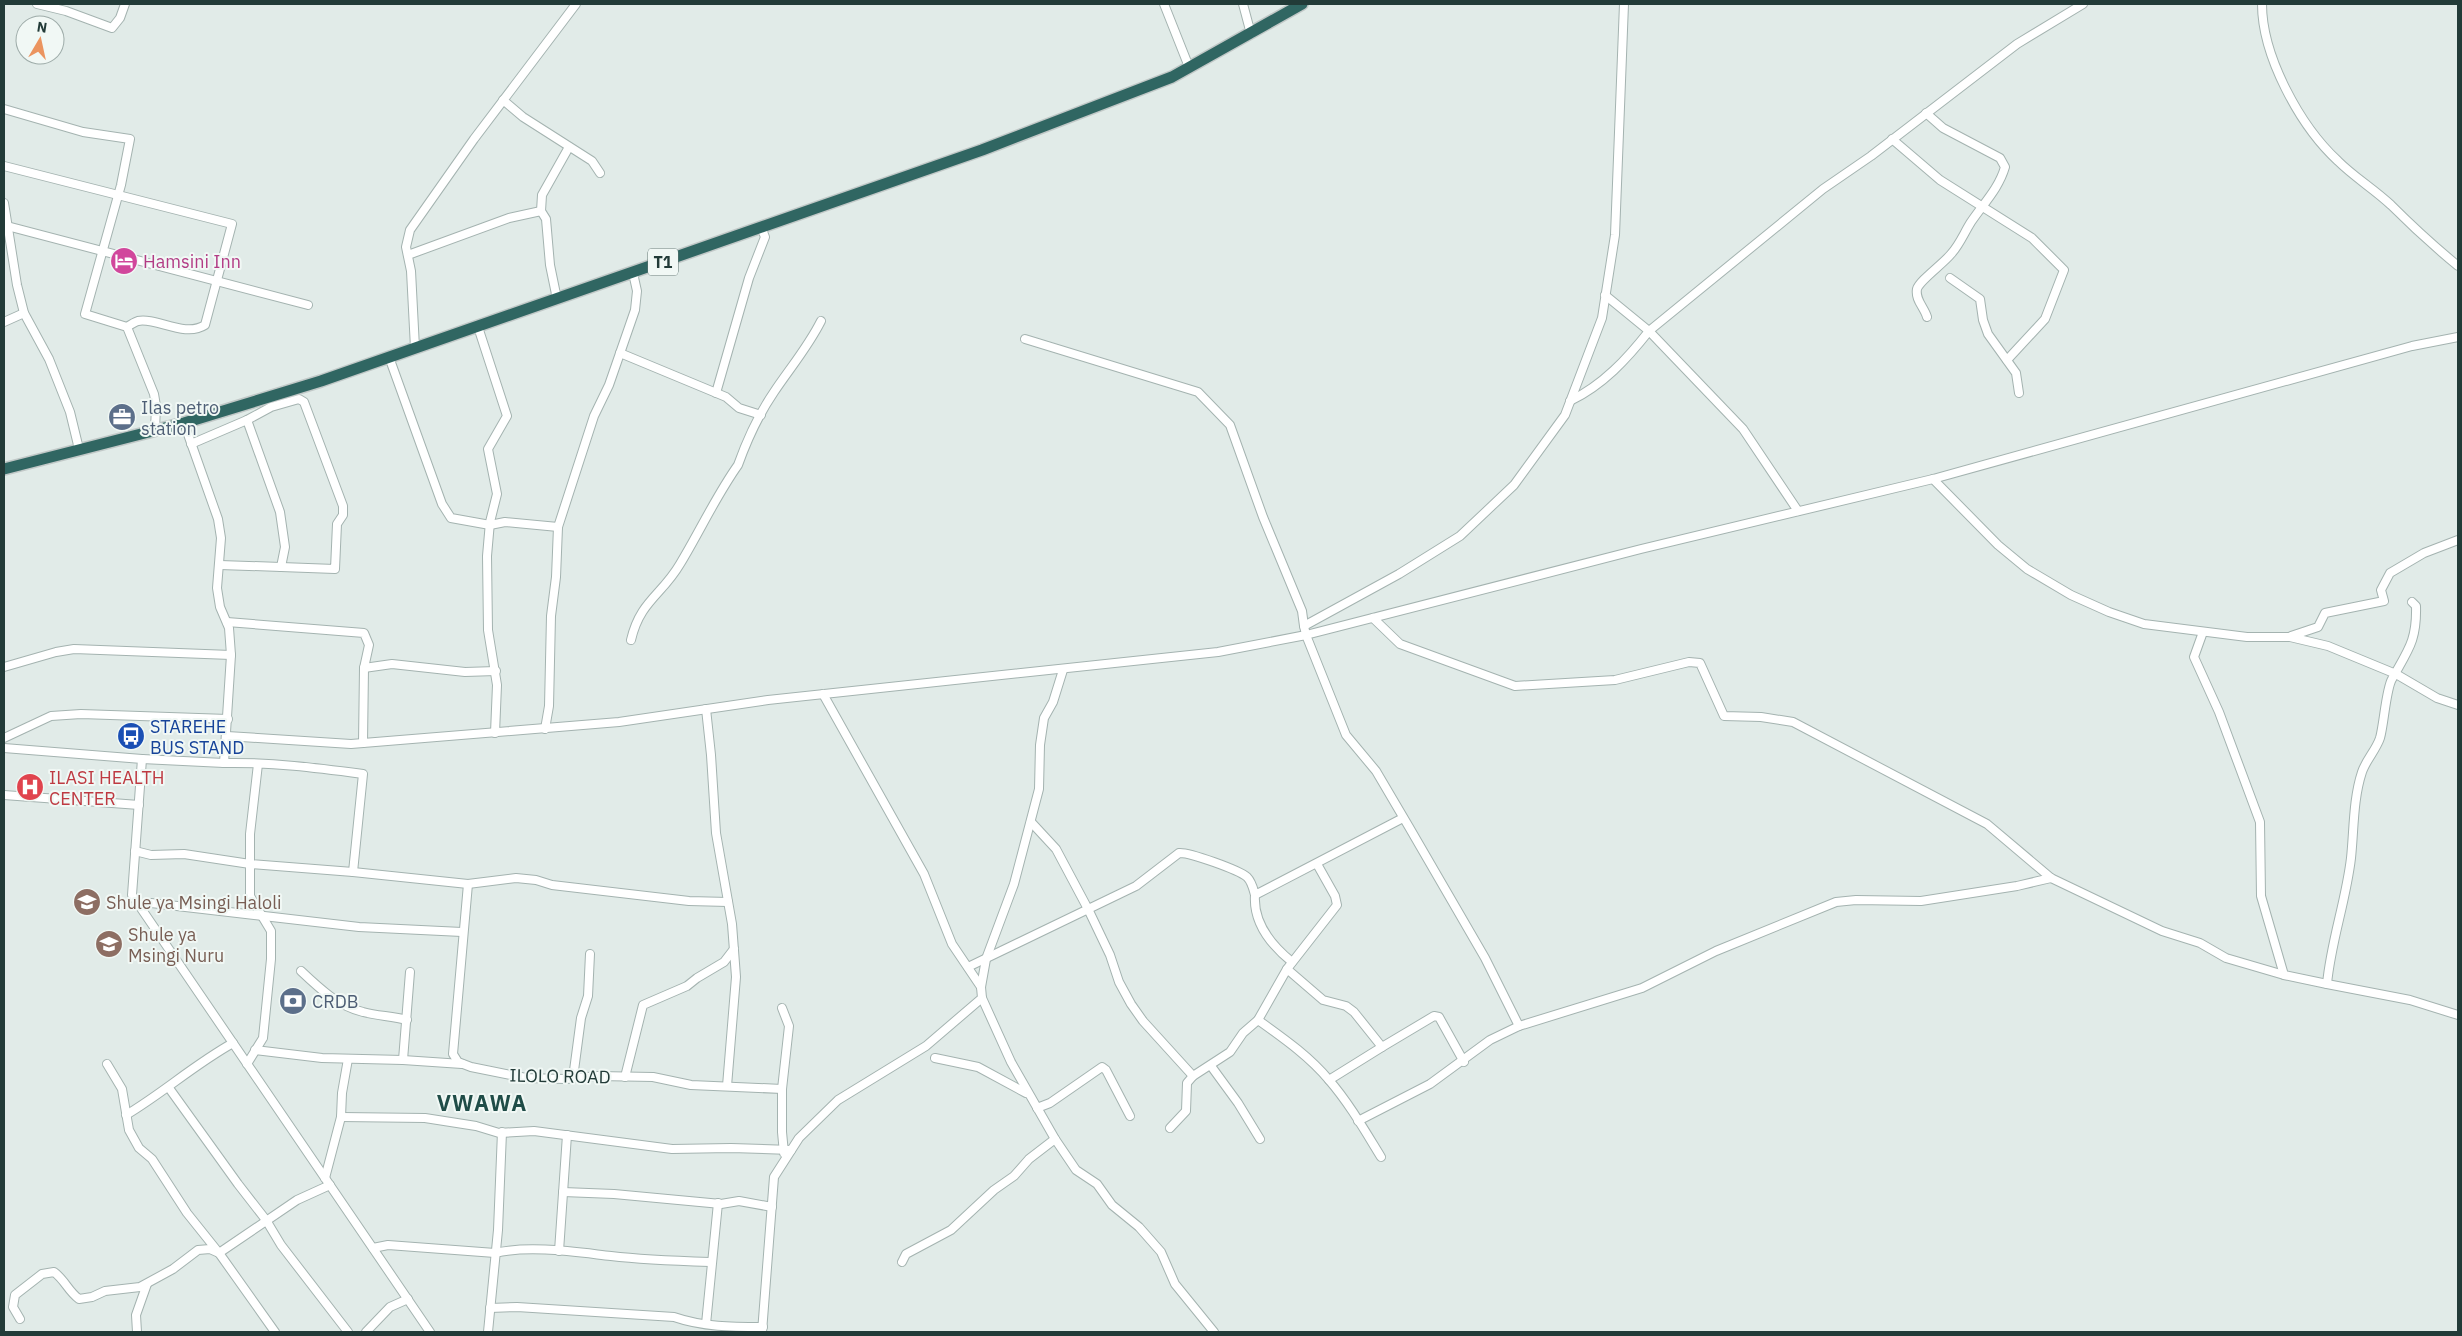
<svg xmlns="http://www.w3.org/2000/svg" width="2462" height="1336" viewBox="0 0 2462 1336" font-family="'IBM Plex Sans',sans-serif">
<style>
.lines{fill:none;stroke-linecap:round;stroke-linejoin:round}
.minor-casing{stroke:#a4b3b0;stroke-width:10}
.highway-casing{stroke:#c1c8c7;stroke-width:14}
.minor{stroke:#fff;stroke-width:8}
.highway{stroke:#306662;stroke-width:11}
.labels{text-anchor:middle;dominant-baseline:central;stroke-width:4;stroke-linejoin:round;paint-order:stroke}
.shield{fill:#f1f8f5;stroke:#607471;stroke-width:1}
.shield-label{font-size:16px;font-weight:bold;fill:#223b38}
.hotel-label{font-size:18px;fill:#b23c85;stroke:#f1f8f5;text-anchor:start}
.service-label{font-size:18px;fill:#4e5e75;stroke:#f1f8f5;text-anchor:start}
.transit-label{font-size:18px;fill:#164399;stroke:#f1f8f5;text-anchor:start}
.health-label{font-size:18px;fill:#be3a42;stroke:#f1f8f5;text-anchor:start}
.education-label{font-size:18px;fill:#785e54;stroke:#f1f8f5;text-anchor:start}
.street-label{font-size:18px;fill:#223b38;stroke:#f1f8f5}
.district-label{font-size:22px;font-weight:bold;letter-spacing:1px;fill:#1f4c47;stroke:#f1f8f5}
</style>
<rect width="100%" height="100%" fill="#e1ebe8"/>
<g class="lines">
<!-- minor casing -->
<g class="minor-casing">
<g id="minor">
<polyline points="37,4 66,11 112,28 120,18 125,4"/>
<polyline points="1164,4 1189,67"/>
<polyline points="1243,4 1251,34"/>
<path d="M 2262,4 C 2262,56 2300,126 2338,161 C 2354,177 2374,189 2391,205 C 2412,226 2435,247 2458,266"/>
<polyline points="503,100 523,117 592,161 600,173"/>
<polyline points="4,109 83,132 130,139 121,185 85,314 127,327 154,394 156,406 155,430"/>
<path d="M 1926,113 L 1943,128 L 2000,158 L 2005,167 C 1999,188 1984,203 1971,222 C 1964,233 1960,244 1951,254 C 1944,263 1919,281 1917,289 C 1915,300 1924,307 1927,317"/>
<polyline points="1892,139 1940,180 2032,238 2064,270 2045,319 2007,360"/>
<path d="M 4,166 L 232,224 L 205,325 C 185,338 156,317 138,321 C 135,322 130,325 127,327"/>
<polyline points="4,203 17,285 24,313 49,359 70,412 79,449"/>
<polyline points="7,226 308,305"/>
<polyline points="408,255 509,218 541,211"/>
<polyline points="1950,278 1980,299 1983,320 1988,334 2016,373 2019,393"/>
<polyline points="1605,295 1649,331 1743,429 1798,511"/>
<polyline points="557,299 550,265 546,219 541,211 542,195 569,147"/>
<polyline points="4,322 24,313"/>
<polyline points="478,327 507,416 488,449 497,494 490,522 487,556 488,630 497,685 495,733"/>
<polyline points="1025,339 1198,392 1230,425 1263,517 1302,611 1304,626"/>
<polyline points="415,348 411,271 406,247 410,230 474,139 576,4"/>
<polyline points="620,353 726,397 739,408 761,415"/>
<polyline points="389,357 442,504 451,518 490,525 505,522 558,527"/>
<polyline points="716,393 749,278 765,237 761,227"/>
<path d="M 1570,401 C 1603,385 1627,359 1649,331 L 1823,189 L 1871,156 L 2017,44 L 2083,4"/>
<path d="M 184,423 L 218,519 L 221,538 L 217,588 L 220,607 L 229,628 L 231,655 L 224,763 C 271,762 317,768 363,774 L 353,872 L 250,864 L 250,834 L 258,764"/>
<polyline points="191,444 247,420 271,407 299,399 304,402 343,506 343,515 337,524 335,569 281,567"/>
<polyline points="1933,479 1998,545 2027,569 2071,595 2109,612 2144,624 2247,637 2290,637 2328,646 2396,674 2437,698 2458,705"/>
<polyline points="220,565 281,567 285,547 280,512 247,420"/>
<path d="M 2412,602 L 2416,606 C 2417,641 2408,650 2392,679 C 2386,689 2384,724 2380,738 C 2376,750 2366,760 2362,772 C 2353,799 2354,830 2351,858 C 2346,901 2331,941 2327,984 L 2410,1000 L 2458,1015"/>
<polyline points="1373,618 1400,644 1515,686 1615,680 1689,662 1700,663 1724,716 1761,717 1793,722 1987,824 2051,878 2162,931 2200,943 2226,958 2284,975"/>
<polyline points="227,622 364,633 369,645 364,668 363,743"/>
<polyline points="2203,632 2194,657 2219,712 2260,822 2261,896 2284,975 2327,984"/>
<polyline points="2291,636 2318,627 2325,613 2384,601 2381,590 2390,573 2424,553 2458,540"/>
<path d="M 631,640 C 640,601 662,595 680,564 C 700,531 716,496 738,465 C 747,440 759,414 774,392 C 790,368 808,347 821,321"/>
<polyline points="4,667 56,652 74,649 231,655"/>
<polyline points="364,668 392,664 465,672 496,671"/>
<polyline points="706,709 711,755 716,833 732,924 736,977 727,1086"/>
<polyline points="545,729 549,706 551,616 556,577 558,527 594,416 609,385 635,310 637,291 633,273"/>
<polyline points="227,736 351,744 619,722 768,700 1218,652 1306,635 1304,626 1399,574 1460,536 1514,485 1565,415 1602,318 1615,235 1624,4"/>
<polyline points="4,738 51,716 81,714 228,719"/>
<polyline points="4,748 142,759 132,895 430,1332"/>
<polyline points="142,759 224,763"/>
<polyline points="4,795 139,805"/>
<polyline points="1031,822 1056,849 1088,909 1110,955 1119,982 1131,1004 1143,1021 1193,1076"/>
<polyline points="135,851 151,855 184,854 250,864 250,896 271,931 271,959 263,1038 247,1064"/>
<polyline points="353,872 468,884 516,878 536,880 552,885 689,901 728,902"/>
<polyline points="468,884 453,1054 458,1062 471,1067 526,1078 566,1079 598,1076 653,1077 691,1085 782,1089"/>
<path d="M 1255,895 C 1253,923 1271,945 1292,962"/>
<polyline points="151,903 359,927 462,932"/>
<path d="M 968,967 L 1136,886 L 1179,853 C 1189,852 1239,870 1247,877 C 1252,882 1253,888 1255,895 L 1403,818"/>
<polyline points="1287,969 1323,1000 1346,1006 1354,1012 1382,1047 1434,1016 1439,1017 1464,1062"/>
<path d="M 301,971 C 320,989 338,1006 363,1012 C 378,1016 392,1016 407,1020"/>
<polyline points="981,987 986,959 1014,884 1039,789 1040,745 1044,718 1053,702 1063,670"/>
<polyline points="982,998 1011,1062 1055,1139 1076,1170 1097,1184 1112,1205 1139,1227 1161,1252 1175,1284 1214,1332"/>
<polyline points="782,1008 789,1026 782,1089 782,1132 784,1153"/>
<polyline points="1258,1020 1287,969 1337,905 1335,896 1317,864"/>
<polyline points="1519,1026 1485,958 1409,827 1376,771 1346,735 1306,635 1641,549 1933,479 2412,346 2458,337"/>
<polyline points="255,1050 322,1058 403,1060 462,1064"/>
<polyline points="935,1058 978,1067 1026,1093"/>
<polyline points="403,1060 410,972"/>
<polyline points="107,1064 122,1089 129,1130 139,1148 152,1159 187,1213 219,1253 275,1332"/>
<polyline points="1211,1066 1238,1103 1260,1139"/>
<polyline points="625,1077 643,1005 687,986 697,978 724,962 734,949"/>
<polyline points="573,1078 581,1018 588,996 590,954"/>
<polyline points="1329,1080 1382,1047"/>
<polyline points="169,1088 238,1184 266,1220 281,1245 348,1332"/>
<polyline points="1037,1108 1050,1103 1102,1067 1106,1070 1130,1116"/>
<path d="M 126,1115 C 163,1093 195,1064 233,1043"/>
<polyline points="341,1117 425,1118 476,1126 499,1133 534,1131 672,1149 731,1148 791,1150"/>
<polyline points="1358,1121 1430,1084 1490,1040 1519,1026 1642,988 1716,951 1836,902 1856,900 1921,901 2017,886 2051,878"/>
<path d="M 1170,1128 L 1186,1111 L 1187,1083 L 1193,1076 L 1230,1052 L 1243,1033 L 1258,1020 C 1283,1038 1309,1056 1329,1080 C 1349,1103 1365,1131 1381,1157"/>
<polyline points="325,1178 341,1117 342,1093 348,1059"/>
<polyline points="563,1192 614,1194 721,1204 739,1201 772,1207"/>
<path d="M 373,1248 L 388,1245 L 495,1253 C 530,1245 575,1252 611,1256 C 644,1260 678,1261 711,1262"/>
<polyline points="559,1251 567,1135"/>
<polyline points="902,1262 906,1254 951,1230 994,1190 1014,1176 1029,1159 1055,1139"/>
<path d="M 490,1308 L 517,1307 L 674,1317 C 703,1327 732,1327 763,1327"/>
<path d="M 20,1319 L 13,1307 L 15,1295 L 42,1274 L 54,1272 C 65,1280 68,1291 79,1299 L 92,1297 L 105,1291 L 140,1287 L 173,1269 L 198,1250 L 210,1249 L 219,1253 L 297,1200 L 330,1185"/>
<polyline points="706,1324 718,1203"/>
<polyline points="137,1332 136,1315 147,1284"/>
<polyline points="366,1332 390,1307 408,1299"/>
<polyline points="488,1332 498,1230 502,1132"/>
<polyline points="762,1332 774,1177 799,1138 838,1100 926,1046 982,998 981,987 952,944 924,874 823,694"/>
</g>
</g>
<!-- highway casing -->
<g class="highway-casing">
<polyline id="highway" points="4,469 184,423 321,381 982,150 1172,77 1302,4"/>
</g>
<!-- minor -->
<use href="#minor" class="minor"/>
<!-- highway -->
<use href="#highway" class="highway"/>
</g>
<!-- icons -->
<defs>
<g id="hotel-disc" transform="scale(1.4375)"><circle r="9.5" fill="#d1479c" stroke="#f1f8f5"/><path d="M-6-4.5h1.5V1H6V5H4.5V3h-9V5H-6ZM-4 0a1.8 1.8 0 1 1 3.6 0ZM.5 0V-2.5h3Q6-2.5 6 0Z" fill="#fff"/></g>
<g id="office-disc" transform="scale(1.4375)"><circle r="9.5" fill="#5c6f8a" stroke="#f1f8f5"/><path d="M-6-3h4V-5.5h4V-3h4V5H-6ZM-1-4.5V-3h2v-1.5ZM-6 0V1H6V0Z" fill="#fff"/></g>
<g id="bus-disc" transform="scale(1.4375)"><circle r="9.5" fill="#1a4fb4" stroke="#f1f8f5"/><path d="M-5-6H5V4H4V6H2V4H-2V6H-4V4H-5ZM-3.5-4V0h7V-4ZM-3.5 1.2v1.5H-2V1.2ZM2 1.2v1.5H3.5V1.2Z" fill="#fff"/></g>
<g id="hospital-disc" transform="scale(1.4375)"><circle r="9.5" fill="#e0444e" stroke="#f1f8f5"/><path d="M-5-5h3v3.5h4V-5h3V5h-3V1.5h-4V5h-3Z" fill="#fff"/></g>
<g id="school-disc" transform="scale(1.4375)"><circle r="9.5" fill="#8d6e63" stroke="#f1f8f5"/><path d="M0-5L7-2L0 1L-7-2ZM-4 1L0 2.5L4 1V4Q0 6-4 4Z" fill="#fff"/></g>
<g id="bank-disc" transform="scale(1.4375)"><circle r="9.5" fill="#5c6f8a" stroke="#f1f8f5"/><path d="M-6-4H6V4H-6ZM0-2.3a2.3 2.3 0 1 0 0 4.6a2.3 2.3 0 1 0 0-4.6Z" fill="#fff"/></g>
</defs>
<g fill-rule="evenodd">
<use href="#hotel-disc" x="124" y="261"/>
<use href="#office-disc" x="122" y="417"/>
<use href="#bus-disc" x="131" y="736"/>
<use href="#hospital-disc" x="30" y="787"/>
<use href="#school-disc" x="87" y="902"/>
<use href="#school-disc" x="109" y="944"/>
<use href="#bank-disc" x="293" y="1001"/>
</g>
<g class="labels">
<!-- shield labels -->
<rect class="shield" x="648" y="248.5" width="30" height="27" rx="4"/>
<g class="shield-label">
<text x="663" y="262">T1</text>
</g>
<!-- hotel labels -->
<g class="hotel-label">
<text x="143" y="261">Hamsini Inn</text>
</g>
<!-- service labels -->
<g class="service-label">
<text x="141" y="407">Ilas petro<tspan x="141" dy="21">station</tspan></text>
<text x="312" y="1001">CRDB</text>
</g>
<!-- transit labels -->
<g class="transit-label">
<text x="150" y="726">STAREHE<tspan x="150" dy="21">BUS STAND</tspan></text>
</g>
<!-- health labels -->
<g class="health-label">
<text x="49" y="777">ILASI HEALTH<tspan x="49" dy="21">CENTER</tspan></text>
</g>
<!-- education labels -->
<g class="education-label">
<text x="106" y="902">Shule ya Msingi Haloli</text>
<text x="128" y="934">Shule ya<tspan x="128" dy="21">Msingi Nuru</tspan></text>
</g>
<!-- street labels -->
<g class="street-label">
<text transform="translate(560 1076) rotate(1)">ILOLO ROAD</text>
</g>
<!-- district labels -->
<g class="district-label">
<text x="482" y="1102">VWAWA</text>
</g>
</g>
<!-- border -->
<rect width="2462" height="1336" fill="none" stroke="#223b38" stroke-width="10"/>
<!-- north arrow -->
<g transform="translate(40 40) rotate(9)"><circle r="24" fill="#f1f8f5" stroke="#9eaca9"/>
<path d="M0-4L9 19L0 12L-9 19Z" fill="#eb945f"/>
<text y="-8" font-size="14" font-weight="bold" text-anchor="middle" fill="#223b38">N</text>
</g>
</svg>
